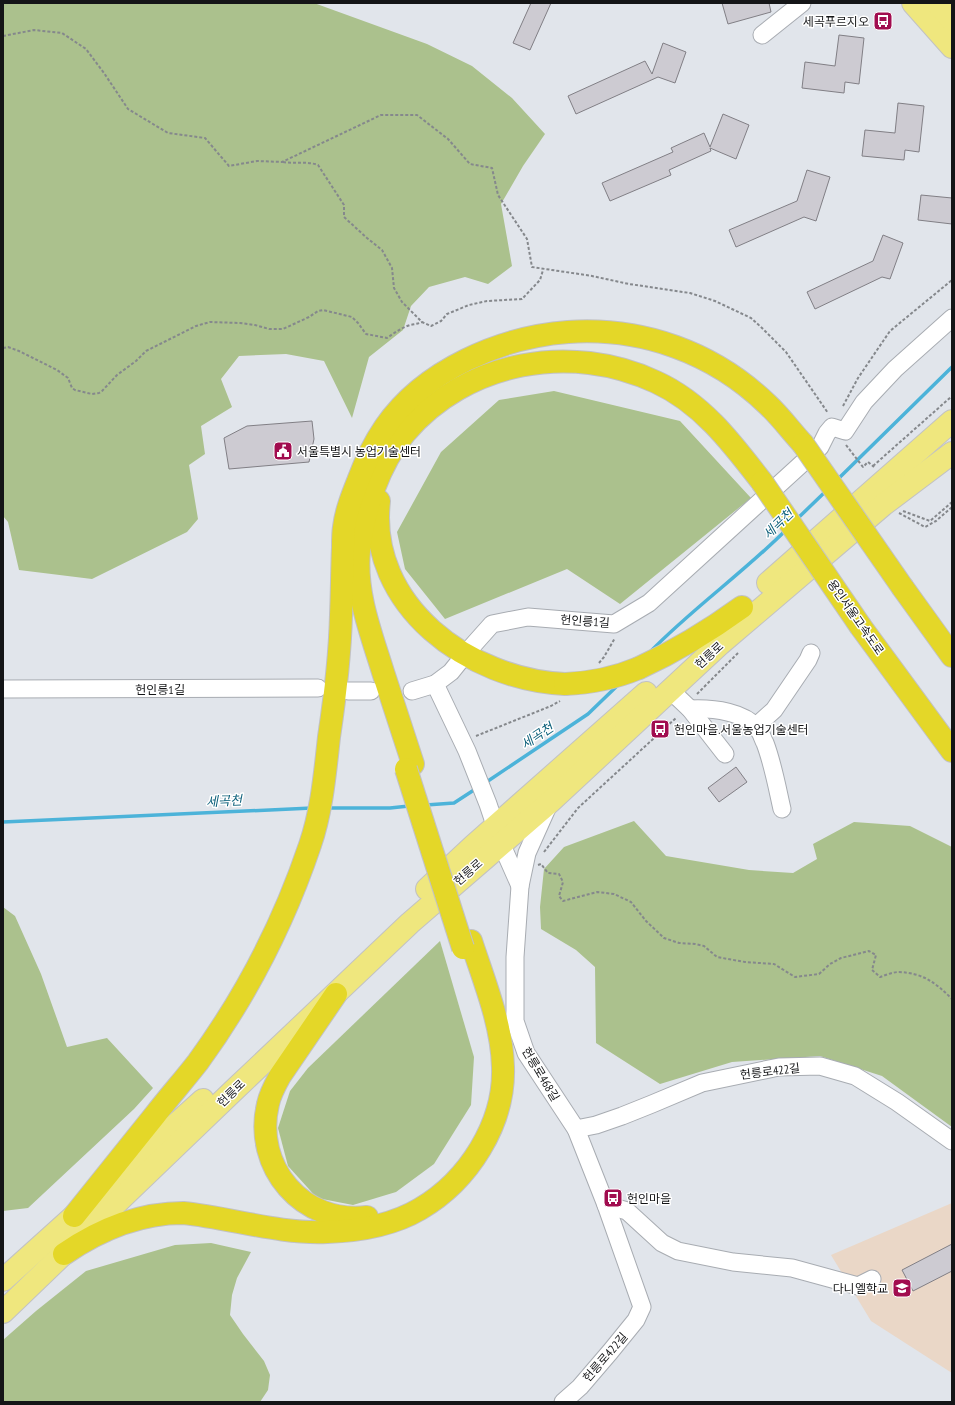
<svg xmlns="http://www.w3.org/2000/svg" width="955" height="1405" viewBox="0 0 955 1405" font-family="'PT Sans Narrow','Noto Sans KR',sans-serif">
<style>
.education{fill:#ead7c7}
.green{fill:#abc18d}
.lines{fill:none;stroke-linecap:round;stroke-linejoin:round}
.stream{stroke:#4cb3d9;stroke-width:3.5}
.building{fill:#cdcbd2;stroke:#817f85}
.minor-casing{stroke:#a8acb2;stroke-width:19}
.major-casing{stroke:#c2c2c3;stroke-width:24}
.highway-casing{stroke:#c2c2c3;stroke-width:24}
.path{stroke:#85888c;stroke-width:2;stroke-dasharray:3 2;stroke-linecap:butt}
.minor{stroke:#fff;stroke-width:17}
.major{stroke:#efe77e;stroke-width:22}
.highway{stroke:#e4d728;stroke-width:22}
.highway-bridge-casing{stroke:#c2c2c3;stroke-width:24;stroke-linecap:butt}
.highway-bridge{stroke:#e4d728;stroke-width:22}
.labels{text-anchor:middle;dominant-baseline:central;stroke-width:3;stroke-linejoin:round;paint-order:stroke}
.poi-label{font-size:12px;fill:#141517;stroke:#fff;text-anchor:start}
.street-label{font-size:12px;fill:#141517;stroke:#fff}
.water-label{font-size:13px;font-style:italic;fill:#0b5f7a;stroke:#fff}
</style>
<rect width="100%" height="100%" fill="#e1e5eb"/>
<!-- education -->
<polygon class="education" points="952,1203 952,1373 871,1321 831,1255"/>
<!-- green -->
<g class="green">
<polygon points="3,3 314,3 427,44 472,66 512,98 545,134 523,166 501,204 512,266 488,284 465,277 429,287 411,306 403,330 369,357 352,418 324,361 286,354 239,356 221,379 232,407 201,426 205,454 189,465 198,519 187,532 92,579 19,570 8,522 3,516"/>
<polygon points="554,391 680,421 751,498 620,604 567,569 445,619 405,569 397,532 441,452 499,400"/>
<polygon points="634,821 666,856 749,870 793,873 817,859 813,844 854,822 910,826 952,847 952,1127 882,1076 820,1056 732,1062 660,1084 596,1043 595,967 576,950 541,929 540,907 544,869 564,847"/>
<polygon points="3,907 15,916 41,974 67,1047 107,1038 153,1088 134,1109 28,1208 3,1211"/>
<polygon points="440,941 474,1057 471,1105 434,1164 396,1192 353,1205 317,1198 288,1166 278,1128 290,1091 308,1068"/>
<polygon points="211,1243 251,1252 237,1278 232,1295 230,1315 243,1334 264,1361 270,1375 268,1390 260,1402 3,1402 3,1340 36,1311 86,1271 175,1245"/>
</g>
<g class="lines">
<!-- stream -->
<g class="stream">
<polyline points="837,480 952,367"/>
<polyline points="796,520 826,491"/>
<path d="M 651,651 C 693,608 743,573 786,530"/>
<polyline points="485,783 588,714 617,686"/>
<polyline points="426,805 454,803 477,788"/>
<polyline points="328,808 390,808 409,806"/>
<polyline points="3,822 312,808"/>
</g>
</g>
<!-- building -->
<g class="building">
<polygon points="531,3 551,3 530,50 513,43"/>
<polygon points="722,3 769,3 771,12 728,24"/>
<polygon points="839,35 864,38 859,84 845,82 844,93 802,88 805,62 835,66"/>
<polygon points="663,43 686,52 675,83 658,77 576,114 568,96 645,61 652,74"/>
<polygon points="898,103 924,106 919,152 905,150 904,160 862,156 865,130 895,133"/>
<polygon points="723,114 749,125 736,159 710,148 711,151 669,170 671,175 610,201 602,183 673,152 671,148 704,133 710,147"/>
<polygon points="807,170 830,177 816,221 804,217 736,247 729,230 797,201"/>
<polygon points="921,195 952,198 952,224 918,220"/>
<polygon points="883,235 903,243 890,279 882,277 815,309 807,292 873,261"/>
<polygon points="312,421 314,439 309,462 229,469 224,438 247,426"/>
<polygon points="736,767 747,782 719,802 708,788"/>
<polygon points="952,1244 952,1271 913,1291 902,1270"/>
</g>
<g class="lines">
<!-- minor casing -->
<g class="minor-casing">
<g id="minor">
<polyline points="762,35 802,3"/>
<polyline points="467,652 492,624 528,617 614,624 649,603 820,447 827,433 832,427 845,431 864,402 895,369 952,318"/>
<polyline points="435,684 467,751 488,804 501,843 520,886"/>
<polyline points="3,689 318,688"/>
<polyline points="670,690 690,709 725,754"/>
<polyline points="348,691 371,691"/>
<polyline points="412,691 435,684 451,672 463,657"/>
<path d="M 690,709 C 712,708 747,711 760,732 C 762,735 763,740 765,743 C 773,764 777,787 782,809"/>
<polyline points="755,727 774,710 808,660 811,653"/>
<polyline points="548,806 527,853 520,886 515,957 515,1021 526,1053 576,1129 606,1205 642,1307 636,1320 610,1352 580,1387 563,1402"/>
<polyline points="576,1129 596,1125 622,1116 652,1104 702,1083 779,1067 820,1066 855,1076 897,1102 952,1141"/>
<polyline points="606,1205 627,1211 662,1243 678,1251 733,1262 792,1268 858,1286 872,1279"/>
</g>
</g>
<!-- major casing -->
<g class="major-casing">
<g id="major">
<polyline points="913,3 952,47"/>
<polyline points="937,3 952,20"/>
<polyline points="768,583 952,421"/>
<polyline points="427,889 472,847 646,693"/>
<polyline points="3,1280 203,1100"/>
<polyline points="3,1312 232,1092 410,923 550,802 720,644 883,505 952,453"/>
</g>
</g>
<!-- highway casing -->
<g class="highway-casing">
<g id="highway">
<path d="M 379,501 C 367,606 470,680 565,684"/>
<polyline points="903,588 952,656"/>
<polyline points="861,627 952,751"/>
<path d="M 639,668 C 676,651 709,631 742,607"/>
<path d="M 413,764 C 403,734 393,703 383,672 C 371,633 355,593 359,551 C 363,512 379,464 405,433 C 466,361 571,342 656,382 C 702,403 732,443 762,482"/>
<path d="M 336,994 L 280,1076 C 275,1085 270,1094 268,1104 C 253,1167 303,1225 367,1217"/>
<path d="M 74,1216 C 101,1182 128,1149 155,1115 C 169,1097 184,1080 198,1062 C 246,996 284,922 310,845 C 322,810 325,773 329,737 C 335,697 340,656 341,615 C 342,593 342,570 343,547 C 343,541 343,533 344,527 C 346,511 352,496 358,481 C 365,462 374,443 385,427 C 424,370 501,337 568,332 C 642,327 713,352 767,404 C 780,416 791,431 803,444"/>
<path d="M 64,1254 C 99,1230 140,1213 183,1213 C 232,1218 278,1234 327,1232 C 358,1231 393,1225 420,1209 C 468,1181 505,1124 503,1067 C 502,1024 484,981 471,941"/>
</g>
</g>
<!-- path -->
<g class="path">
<polyline points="3,36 34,30 62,33 86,49 104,73 128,109 168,133 205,138 229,166 257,161 282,162 381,115 417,115 448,139 470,164 492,168 498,195 527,239 532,267 592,276 629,284 690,293 715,301 751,318 762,328 786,352 828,413"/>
<path d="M 283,162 C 295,164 307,161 318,165 L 344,205 L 344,217 L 367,238 L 382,250 L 392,268 L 394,288 L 402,302 L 422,322 L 431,326 L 441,321 L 447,314 L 469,305 L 487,301 L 522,299 L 540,280 L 543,270"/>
<path d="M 3,348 L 8,347 L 19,351 L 57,370 L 68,378 L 72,388 L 75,390 L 92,394 L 99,393 L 102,391 L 117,375 L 136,361 L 146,351 L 196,326 L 210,322 L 240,323 L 255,325 L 269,329 L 283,329 L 309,317 L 318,311 L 323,310 L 352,317 L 358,323 L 366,334 L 387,338 C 394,333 401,328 410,325 C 414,324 418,324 422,322"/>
<polyline points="843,406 858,378 890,331 952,280"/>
<polyline points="846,445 863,467 868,462 874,467"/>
<polyline points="873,466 952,396"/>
<polyline points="903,511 930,521 952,502"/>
<polyline points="899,513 925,527 936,521 952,507"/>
<polyline points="599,663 604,657 615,638"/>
<polyline points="697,694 739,652"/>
<polyline points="476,736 551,706 560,701"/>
<polyline points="544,852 578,808 677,717"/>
<path d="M 538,865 L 541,864 L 548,873 L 559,874 L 563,882 L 559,896 L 563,901 L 597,892 L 614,894 L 631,902 L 646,921 L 664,938 L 679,943 L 695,944 L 704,946 L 717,957 L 745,962 L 774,964 L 795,977 L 819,974 L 830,964 L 841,958 L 869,951 L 876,955 L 872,970 L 880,977 C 886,975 893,972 899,972 C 923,973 936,983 952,999"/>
</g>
<!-- minor -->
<use href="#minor" class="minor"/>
<!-- major -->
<use href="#major" class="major"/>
<!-- highway -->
<use href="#highway" class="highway"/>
<!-- highway-bridge casing -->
<g class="highway-bridge-casing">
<g id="highway-bridge">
<polyline points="803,444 903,588"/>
<polyline points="762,482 861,627"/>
<path d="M 565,684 C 591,683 615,678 639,668"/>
<polyline points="406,769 463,948"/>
</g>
</g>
<!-- highway-bridge -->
<use href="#highway-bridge" class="highway-bridge"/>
</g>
<!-- icons -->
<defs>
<g id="bus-square" transform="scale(1)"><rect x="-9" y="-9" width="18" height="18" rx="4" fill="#a10c4f" stroke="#fff"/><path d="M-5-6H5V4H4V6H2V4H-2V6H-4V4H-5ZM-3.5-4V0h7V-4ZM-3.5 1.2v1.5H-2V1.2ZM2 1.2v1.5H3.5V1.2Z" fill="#fff"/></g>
<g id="civic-square" transform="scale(1)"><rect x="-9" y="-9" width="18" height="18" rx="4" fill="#a10c4f" stroke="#fff"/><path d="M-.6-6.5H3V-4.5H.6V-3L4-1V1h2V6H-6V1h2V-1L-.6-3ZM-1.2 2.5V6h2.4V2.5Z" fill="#fff"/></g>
<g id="school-square" transform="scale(1)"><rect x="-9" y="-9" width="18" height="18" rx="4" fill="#a10c4f" stroke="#fff"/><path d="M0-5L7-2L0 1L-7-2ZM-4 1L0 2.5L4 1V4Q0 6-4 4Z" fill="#fff"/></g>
</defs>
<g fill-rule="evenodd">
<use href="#bus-square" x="883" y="21"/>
<use href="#civic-square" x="283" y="451"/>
<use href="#bus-square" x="660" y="729"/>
<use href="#bus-square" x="613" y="1198"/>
<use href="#school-square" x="902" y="1288"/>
</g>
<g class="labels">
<!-- poi labels -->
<g class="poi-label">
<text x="869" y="21" text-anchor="end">세곡푸르지오</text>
<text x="297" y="451">서울특별시 농업기술센터</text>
<text x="674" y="729">헌인마을.서울농업기술센터</text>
<text x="627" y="1198">헌인마을</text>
<text x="888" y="1288" text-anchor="end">다니엘학교</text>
</g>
<!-- street labels -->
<g class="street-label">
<text transform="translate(856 617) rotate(55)">용인서울고속도로</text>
<text transform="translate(585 621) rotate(4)">헌인릉1길</text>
<text transform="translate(709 655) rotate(-42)">헌릉로</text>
<text x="160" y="689">헌인릉1길</text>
<text transform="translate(468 872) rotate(-41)">헌릉로</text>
<text transform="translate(770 1071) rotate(-7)">헌릉로422길</text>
<text transform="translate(541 1074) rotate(59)">헌릉로468길</text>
<text transform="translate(231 1093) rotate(-44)">헌릉로</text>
<text transform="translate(605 1357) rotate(-49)">헌릉로422길</text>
</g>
<!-- water labels -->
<g class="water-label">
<text transform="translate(778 524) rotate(-44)">세곡천</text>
<text transform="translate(537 736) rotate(-34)">세곡천</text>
<text transform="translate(224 801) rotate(-3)">세곡천</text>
</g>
</g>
<!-- border -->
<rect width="955" height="1405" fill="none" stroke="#141517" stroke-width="8"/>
</svg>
